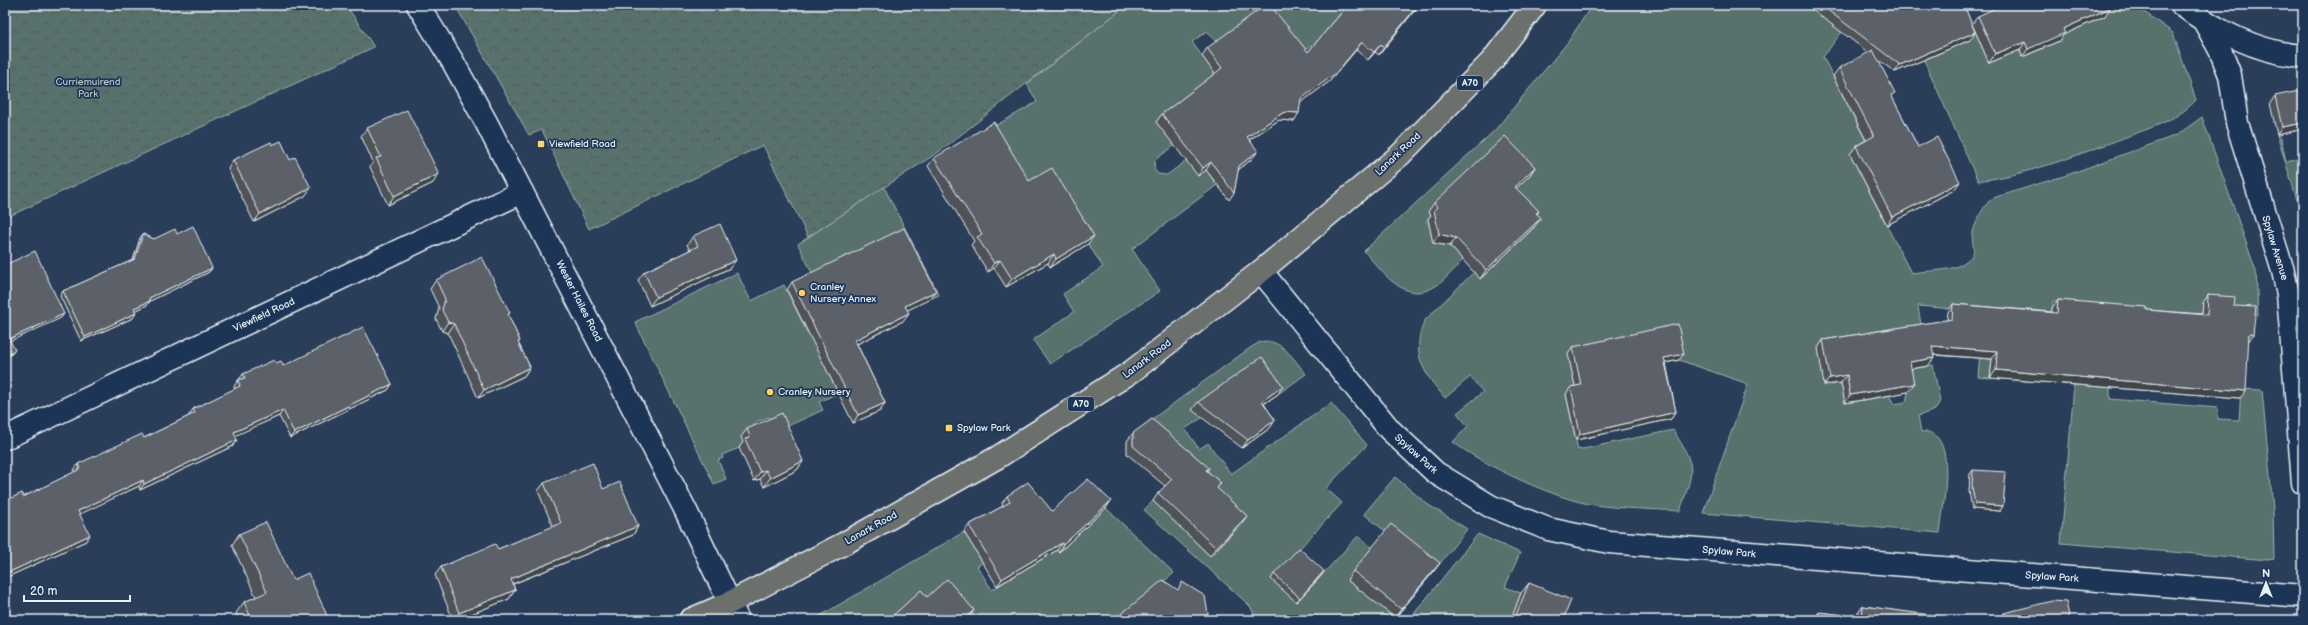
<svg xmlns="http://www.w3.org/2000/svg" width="2308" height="625" viewBox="0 0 2308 625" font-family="'Balsamiq Sans',sans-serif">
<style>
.park{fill:url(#park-crowns);stroke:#a0b1b2}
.garden{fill:#59716d;stroke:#a0b1b2}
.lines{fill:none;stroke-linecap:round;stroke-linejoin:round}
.minor-casing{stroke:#e8f1f8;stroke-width:25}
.secondary-casing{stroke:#e8f1f8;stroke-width:25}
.primary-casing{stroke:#e8f1f8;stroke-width:25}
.minor{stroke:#1d3557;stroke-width:22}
.secondary{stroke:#1d3557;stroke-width:22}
.primary{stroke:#6c706d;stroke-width:22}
.wall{fill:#4f5359;stroke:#e8f1f8}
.shaded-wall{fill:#404448;stroke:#e8f1f8}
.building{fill:#5c6167;stroke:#e8f1f8}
.poi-dot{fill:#ffd166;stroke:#1d3557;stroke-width:1.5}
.labels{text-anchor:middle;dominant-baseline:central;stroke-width:3.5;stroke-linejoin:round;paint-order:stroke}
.shield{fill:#1d3557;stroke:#abb9c8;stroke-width:1}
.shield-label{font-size:9px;font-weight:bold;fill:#e8f1f8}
.park-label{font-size:10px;fill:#b6c4c7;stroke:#1d3557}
.poi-label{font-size:10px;fill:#e8f1f8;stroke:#1d3557;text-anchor:start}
.street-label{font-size:10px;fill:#e8f1f8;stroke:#1d3557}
</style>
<defs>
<pattern id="park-crowns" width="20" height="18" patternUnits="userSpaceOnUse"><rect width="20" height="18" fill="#59716d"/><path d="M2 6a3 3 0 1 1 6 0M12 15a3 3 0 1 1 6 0" fill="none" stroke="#4f5a5a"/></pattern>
</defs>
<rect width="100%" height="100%" fill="#2a3e5a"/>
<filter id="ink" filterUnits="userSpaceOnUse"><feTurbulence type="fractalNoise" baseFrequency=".025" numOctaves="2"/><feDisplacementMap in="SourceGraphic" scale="8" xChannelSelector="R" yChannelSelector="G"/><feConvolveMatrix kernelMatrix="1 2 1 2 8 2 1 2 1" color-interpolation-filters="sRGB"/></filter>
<g filter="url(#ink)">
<!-- park -->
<g class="park">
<polygon points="5,5 346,5 374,47 5,218"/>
<polygon points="455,5 1127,5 940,151 808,237 763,145 589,229 542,130 529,135"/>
</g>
<!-- garden -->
<g class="garden">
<polygon points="1127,5 1350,5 1314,47 1312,45 1298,55 1235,66 1207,31 1192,42 1240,109 1175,145 1155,160 1154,169 1158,174 1167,175 1186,161 1206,170 1217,185 1132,249 1160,291 1050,364 1033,340 1074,312 1063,294 1103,267 1088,244 1024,190 988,130 1037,102 1027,84"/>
<path d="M 1592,5 L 1862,5 L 1823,57 L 1868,145 L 1850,154 L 1911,273 C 1924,271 1950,271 1960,265 C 1983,252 1969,247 1973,232 C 1976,221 1984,204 1993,198 L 2067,175 L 2177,135 L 2202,117 L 2256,271 L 2258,316 L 2229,314 L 2203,303 L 2201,322 L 2110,385 L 2110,399 L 2218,408 L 2218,419 L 2239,420 L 2241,389 L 2262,390 L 2273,509 L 2274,559 L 2269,560 L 2061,543 L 2074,385 L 2062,384 L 2069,303 L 2053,301 L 2051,321 L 1996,316 L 1990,378 L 1978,377 L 1983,317 L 1966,310 L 1918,306 L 1922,331 L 1893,335 L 1891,329 L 1871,332 L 1824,385 L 1841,383 L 1845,402 L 1889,395 L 1894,404 L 1906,402 L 1908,393 L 1904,370 L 1933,365 L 1940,401 L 1935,410 L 1918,416 L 1921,432 C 1960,427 1942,510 1940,533 L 1703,513 L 1748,384 L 1679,360 L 1642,337 L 1569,354 L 1576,391 L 1566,394 L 1578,450 L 1673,430 C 1697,468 1694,469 1680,511 C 1652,509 1623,509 1595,505 C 1557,500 1483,465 1453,442 L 1468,426 L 1457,413 L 1483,392 L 1470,377 L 1445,398 C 1423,372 1410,354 1425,320 L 1474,272 L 1481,278 L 1535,227 L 1431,215 L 1426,221 L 1463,260 C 1454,269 1445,281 1434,287 C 1404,305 1381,270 1364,251 L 1495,130 L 1568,42 Z"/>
<path d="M 2100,5 L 2135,5 L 2173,33 L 2196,100 C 2176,122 2146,129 2118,140 C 2073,157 2026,175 1978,181 L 1924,60 L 1944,51 L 1931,20 L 1964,6 L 1989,63 L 2019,50 L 2023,57 L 2059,41 L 2057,37 Z"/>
<polygon points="2280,134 2286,161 2303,157 2303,219 2277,135"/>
<polygon points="884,187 939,295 930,299 902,242 849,348 838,393 819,402 823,410 779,430 771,424 769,417 754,423 757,431 744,446 722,455 723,458 718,460 726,479 714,484 635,322 737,273 751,301 784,285 808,334 835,320 798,244"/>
<path d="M 1267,341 C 1286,344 1294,360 1306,374 L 1278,394 L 1257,365 L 1203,417 L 1185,429 L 1199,449 L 1208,443 L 1231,474 L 1331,403 L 1367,445 L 1326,488 L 1342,503 L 1271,579 L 1297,602 L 1358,536 L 1373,548 L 1347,580 L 1398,620 L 1257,620 L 1250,606 L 1144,510 L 1153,501 L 1210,556 L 1170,442 L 1148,422 L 1250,348 L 1260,342 Z"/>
<polygon points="1395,477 1427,504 1467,529 1434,571 1364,514"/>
<polygon points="1106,508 1174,573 1118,620 966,620 922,605 891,620 813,620 964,532 983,563 977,566 992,590 1038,561 1031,522 1059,551"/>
<polygon points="1478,534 1520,553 1505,587 1521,593 1511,620 1409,620"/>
</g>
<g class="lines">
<!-- minor casing -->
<g class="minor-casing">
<g id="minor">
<path d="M 2182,5 C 2216,31 2259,53 2303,56"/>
<polyline points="2205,23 2220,50 2230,75 2237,123 2283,271 2288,294 2303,483"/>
<polyline points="1261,271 1390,430 1436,473 1490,506 1548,529 1609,542 2303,596"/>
<polyline points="5,438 522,192"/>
</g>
</g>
<!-- secondary casing -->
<g class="secondary-casing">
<polyline id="secondary" points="418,5 453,62 486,122 686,511 738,620"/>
</g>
<!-- primary casing -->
<g class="primary-casing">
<polyline id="primary" points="690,620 729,603 845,543 998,457 1131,372 1261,271 1400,155 1491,62 1535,5"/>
</g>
<!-- minor -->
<use href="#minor" class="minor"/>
<!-- secondary -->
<use href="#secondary" class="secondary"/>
<!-- primary -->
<use href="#primary" class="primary"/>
</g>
<!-- wall -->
<g class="wall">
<polygon points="1348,5 1425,5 1422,9 1418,6 1379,55 1375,52 1368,60 1356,50 1330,81 1300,103 1294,121 1279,120 1249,140 1252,159 1238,170 1234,193 1229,200 1206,170 1198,176 1156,122 1162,114 1215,74 1202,56 1207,48 1308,52"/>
<polygon points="1806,5 1964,5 1970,40 1895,72 1877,59 1892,97 1918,147 1954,190 1887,225 1850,154 1856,146 1866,140 1833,76 1839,68 1869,53"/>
<polygon points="1978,16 2105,16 2063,35 2059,41 2022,57 2020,50 1989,63 1972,24"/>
<polygon points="2275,96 2303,129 2277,135 2270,103"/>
<polygon points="367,128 433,183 388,205 370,167 373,162 361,136"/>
<polygon points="272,145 290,160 305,196 254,222 228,169 233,160"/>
<polygon points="934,158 1029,181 1088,244 1050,267 1048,263 1006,287 994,268 988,272 971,245 974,241 928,166"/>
<polygon points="1535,167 1529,176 1516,188 1539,211 1537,214 1535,226 1480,279 1450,246 1433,243 1428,219 1431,215 1428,212 1434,203"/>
<polygon points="143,234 154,239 177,234 212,268 209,272 150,301 147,305 135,311 133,318 81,341 60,296 63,291 133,260 140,238"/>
<polygon points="693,236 730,268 650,306 638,280 644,272 690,250 687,245"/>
<polygon points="436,280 510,313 508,315 520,341 518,343 530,367 524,376 478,398 448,333 442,331 436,319 439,308 430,289"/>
<polygon points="792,282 936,291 930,299 907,310 903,321 857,344 885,403 880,411 853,423 787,290"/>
<polygon points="2208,295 2234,306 2253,335 2248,341 2240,398 1990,378 1992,359 1933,355 1928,366 1911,369 1908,392 1845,403 1841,383 1824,385 1818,348 1823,340 1947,320 1948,312 1953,304 2052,312 2052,308 2058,300 2147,310 2202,314 2203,303"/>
<polygon points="1573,347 1679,360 1666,363 1676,412 1671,419 1576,440 1566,394 1571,387 1575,386 1568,354"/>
<polygon points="276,363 283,366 392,384 388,390 290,438 279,416 235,435 233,446 140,490 139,486 79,514 86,541 5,578 5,501 23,497 75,472 74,470 78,464 144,438 189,416 189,415 193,409 235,389 234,386 243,374"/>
<polygon points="1278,394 1264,404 1275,420 1270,428 1242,448 1192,410 1198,402"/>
<polygon points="747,429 803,461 797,470 764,487 760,479 754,481 739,448 743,442 741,437"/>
<polygon points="1133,433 1209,468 1207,471 1221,483 1217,488 1241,524 1210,556 1153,501 1158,493 1165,486 1127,454 1127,441"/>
<polygon points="1973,470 2000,511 1972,509 1969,491 1970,474"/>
<polygon points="544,483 603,489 638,526 633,535 513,584 515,590 509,599 456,620 453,620 435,575 441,567 498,549 553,527 538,491"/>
<polygon points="1007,496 1052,511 1111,501 1106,508 1059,552 1057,550 997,586 964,532 969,525 1003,506 1002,503"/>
<polygon points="239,534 293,580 329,620 239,620 236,613 244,602 256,597 232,545"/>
<polygon points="1353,571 1434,571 1395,618 1347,580"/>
<polygon points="1274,574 1321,576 1296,602 1271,579"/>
<polygon points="1529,583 1563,620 1511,620 1521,593"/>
<polygon points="1863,606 1961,620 1814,620 1819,612 1857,617 1858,613"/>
<polygon points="2004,613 2070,620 1999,620"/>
</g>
<!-- shaded-wall -->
<g class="shaded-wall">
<polygon points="1418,5 1419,5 1379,55 1384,47"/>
<polygon points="2110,8 2105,16 2063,35 2059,41 2022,57 2028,49 2063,29"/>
<polygon points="1975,32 1970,40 1895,72 1900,65"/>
<polygon points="1362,42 1356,50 1330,81 1295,107 1301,99"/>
<polygon points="2025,42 2020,50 1989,63 1995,54"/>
<polygon points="1381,44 1375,52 1368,60 1374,52"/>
<polygon points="1284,112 1299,113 1294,121 1279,120 1241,145 1247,137"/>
<polygon points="2303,123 2303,129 2277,135 2282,127"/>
<polygon points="1258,151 1252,159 1233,174 1239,166"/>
<polygon points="1211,162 1206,170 1198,176 1203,168"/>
<polygon points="1535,167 1529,176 1509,195 1515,187"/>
<polygon points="439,174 433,183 388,205 394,196"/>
<polygon points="1960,182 1954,190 1887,225 1892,217"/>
<polygon points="311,188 305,196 254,222 260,214"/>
<polygon points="1541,218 1535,226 1480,279 1486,270"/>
<polygon points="1439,234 1456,238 1450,246 1433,243"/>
<polygon points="1094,236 1088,244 1050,267 1056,259"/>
<polygon points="1054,254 1048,263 1006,287 1012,279"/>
<polygon points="736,260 730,268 650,306 656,297"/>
<polygon points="1000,260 994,268 988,272 994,263"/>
<polygon points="212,268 209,272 146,303 149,298"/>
<polygon points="936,291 930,299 900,314 905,306"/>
<polygon points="150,301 147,305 131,313 134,308"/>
<polygon points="136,313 133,318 81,341 85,337"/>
<polygon points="909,313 903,321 849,348 855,340"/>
<polygon points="64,314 61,318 6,343 9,339"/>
<polygon points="448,322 454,324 448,333 442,331"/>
<polygon points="2249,334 2253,335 2248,342"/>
<polygon points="1932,346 1997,351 1992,359 1926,354"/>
<polygon points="15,350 11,355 5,358 5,355"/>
<polygon points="1684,354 1679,360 1660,364 1664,358"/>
<polygon points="1934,358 1928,366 1904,370 1910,362"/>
<polygon points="530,367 524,376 478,398 484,390"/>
<polygon points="1996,370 2246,391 2240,398 1990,378"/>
<polygon points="1847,375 1841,383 1824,385 1830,378"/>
<polygon points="392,384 388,390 290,438 294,433"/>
<polygon points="1914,384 1908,392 1845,403 1850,395"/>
<polygon points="1283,386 1278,394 1256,409 1262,401"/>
<polygon points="885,403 880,411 853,423 858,415"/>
<polygon points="283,410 279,416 230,438 234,432"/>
<polygon points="1676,412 1671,419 1576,440 1580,434"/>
<polygon points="1275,420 1270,428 1242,448 1248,440"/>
<polygon points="237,440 233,446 140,490 144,484"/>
<polygon points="803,461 797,470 764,487 770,478"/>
<polygon points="766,470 760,479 754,481 760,472"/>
<polygon points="143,480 139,486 74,517 78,511"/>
<polygon points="1111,501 1106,508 1059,552 1063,545"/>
<polygon points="1975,504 2003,506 2000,511 1972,509"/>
<polygon points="1247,516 1241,524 1210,556 1216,548"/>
<polygon points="638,526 633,535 505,587 511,579"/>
<polygon points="90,535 86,541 5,578 5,574"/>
<polygon points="1062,543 1057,550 997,586 1002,579"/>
<polygon points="1440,563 1434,571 1395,618 1401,609"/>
<polygon points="1324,571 1321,576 1296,602 1300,598"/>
<polygon points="515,590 509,599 456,620 454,620 459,613"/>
<polygon points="974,610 969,618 966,620 963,620"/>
</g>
<!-- building -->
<g class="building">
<polygon points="1265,5 1270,5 1308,52 1348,5 1418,5 1384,47 1381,44 1374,52 1362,42 1336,73 1301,99 1299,113 1284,112 1247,137 1258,151 1239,166 1234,193 1211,162 1203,168 1162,114 1222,68 1207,48"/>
<polygon points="1821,5 1964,5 1975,32 1900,65"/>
<polygon points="2002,5 2109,5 2110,8 2063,29 2065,33 2028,49 2025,42 1995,54 1978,16"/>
<polygon points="1873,50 1895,93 1891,95 1918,147 1937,137 1960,182 1892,217 1856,146 1874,136 1839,68"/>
<polygon points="2303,90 2303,123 2282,127 2275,96"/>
<polygon points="407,110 439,174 394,196 376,158 381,157 367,128"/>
<polygon points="994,122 1029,181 1052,168 1094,236 1056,259 1054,254 1012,279 1000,260 994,263 977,237 982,234 934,158"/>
<polygon points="1505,136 1535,167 1515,187 1539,211 1536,213 1541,218 1486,270 1456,238 1439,234 1434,210 1437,207 1434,203"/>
<polygon points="281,141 290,160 295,157 311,188 260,214 233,160 271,142 272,145"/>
<polygon points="720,224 736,260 656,297 644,272 698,246 693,236"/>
<polygon points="193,226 212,268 149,298 150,301 134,308 136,313 85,337 63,291 135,259 143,234 154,239 175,229 177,234"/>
<polygon points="904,228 936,291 905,306 909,313 855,340 885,403 858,415 792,282"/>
<polygon points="35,251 64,314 9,339 15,350 5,355 5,265"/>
<polygon points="482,257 510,313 508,314 520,341 518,342 530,367 484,390 454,324 448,322 442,310 445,299 436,280"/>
<polygon points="2208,295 2235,297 2234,306 2256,307 2253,335 2249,334 2246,391 1996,370 1997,351 1932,346 1934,358 1910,362 1914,384 1850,395 1847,375 1830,378 1823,340 1952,319 1953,304 2057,313 2058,300 2147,307 2147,310 2207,315"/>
<polygon points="1678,324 1684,354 1664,358 1676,412 1580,434 1571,387 1581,385 1573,347"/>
<polygon points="363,327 392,384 294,433 283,410 234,432 237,440 144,484 143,480 78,511 90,535 5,574 5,501 22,493 23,497 80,469 78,464 142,434 144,438 195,413 193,409 240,386 238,380 245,378 243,374 274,360 276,363 281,361 283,366"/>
<polygon points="1262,357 1283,386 1262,401 1275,420 1248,440 1198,402"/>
<polygon points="782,413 803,461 770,478 766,470 760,472 745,439 750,437 747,429"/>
<polygon points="1152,419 1209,468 1206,470 1221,483 1217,488 1247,516 1216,548 1158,493 1172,479 1133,446 1133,433"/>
<polygon points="593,463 603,489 620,482 638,526 511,579 515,590 459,613 441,567 495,544 498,549 561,523 544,483"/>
<polygon points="1973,470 2006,472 2003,506 1975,504 1972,487"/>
<polygon points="1088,479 1111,501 1063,545 1062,543 1002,579 969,525 1010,502 1007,496 1028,482 1052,511"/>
<polygon points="266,522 293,580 308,573 329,620 252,620 244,602 267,592 239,534"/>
<polygon points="1391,524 1440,563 1401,609 1353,571"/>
<polygon points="1299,548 1324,571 1300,598 1274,574"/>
<polygon points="947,579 974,610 963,620 888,620 921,590 927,597"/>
<polygon points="1163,580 1178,590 1182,582 1205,596 1209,620 1116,620 1115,619"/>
<polygon points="1529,583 1571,600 1563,620 1514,620"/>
<polygon points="2052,601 2066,602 2070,620 2005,620 2004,613"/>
<polygon points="1863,606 1961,619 1961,620 1818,620 1819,612 1862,617"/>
</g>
</g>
<!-- markers -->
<g class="poi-dot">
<rect x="537" y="140" width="8" height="8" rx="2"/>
<circle cx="802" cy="293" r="4"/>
<circle cx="770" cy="392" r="4"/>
<rect x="945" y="424" width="8" height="8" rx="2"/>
</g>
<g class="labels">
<!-- shield labels -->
<g class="shield">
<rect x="1457" y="76" width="26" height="14" rx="3"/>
<rect x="1068" y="397" width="26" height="14" rx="3"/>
</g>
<g class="shield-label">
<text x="1470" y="83">A70</text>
<text x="1081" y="404">A70</text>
</g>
<!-- park labels -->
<g class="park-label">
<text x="88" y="82">Curriemuirend<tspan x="88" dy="12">Park</tspan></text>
</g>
<!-- poi labels -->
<g class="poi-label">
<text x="549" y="144">Viewfield Road</text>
<text x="810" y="287">Cranley<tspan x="810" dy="12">Nursery Annex</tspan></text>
<text x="778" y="392">Cranley Nursery</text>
<text x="957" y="428">Spylaw Park</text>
</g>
<!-- street labels -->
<g class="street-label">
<text transform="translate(1398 154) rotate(-43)">Lanark Road</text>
<text transform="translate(2275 248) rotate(73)">Spylaw Avenue</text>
<text transform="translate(579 301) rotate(63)">Wester Hailes Road</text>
<text transform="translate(264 315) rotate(-25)">Viewfield Road</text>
<text transform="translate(1147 359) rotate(-37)">Lanark Road</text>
<text transform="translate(1416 454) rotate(42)">Spylaw Park</text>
<text transform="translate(871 528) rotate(-29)">Lanark Road</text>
<text transform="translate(1729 552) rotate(5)">Spylaw Park</text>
<text transform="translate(2052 577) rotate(4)">Spylaw Park</text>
</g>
</g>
<!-- margin -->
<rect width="2308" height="625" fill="none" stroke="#1d3557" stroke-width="20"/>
<rect x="10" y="10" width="2288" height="605" fill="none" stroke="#e8f1f8" stroke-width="1.5" filter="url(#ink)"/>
<!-- north arrow -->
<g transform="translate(2266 583)" stroke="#1d3557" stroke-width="3" paint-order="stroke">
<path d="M0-3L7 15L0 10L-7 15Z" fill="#e8f1f8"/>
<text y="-6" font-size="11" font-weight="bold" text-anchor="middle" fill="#e8f1f8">N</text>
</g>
<!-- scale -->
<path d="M24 595v6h106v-6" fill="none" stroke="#e8f1f8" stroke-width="2"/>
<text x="30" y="595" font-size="12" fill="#e8f1f8" stroke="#1d3557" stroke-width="3" paint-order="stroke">20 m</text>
</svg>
